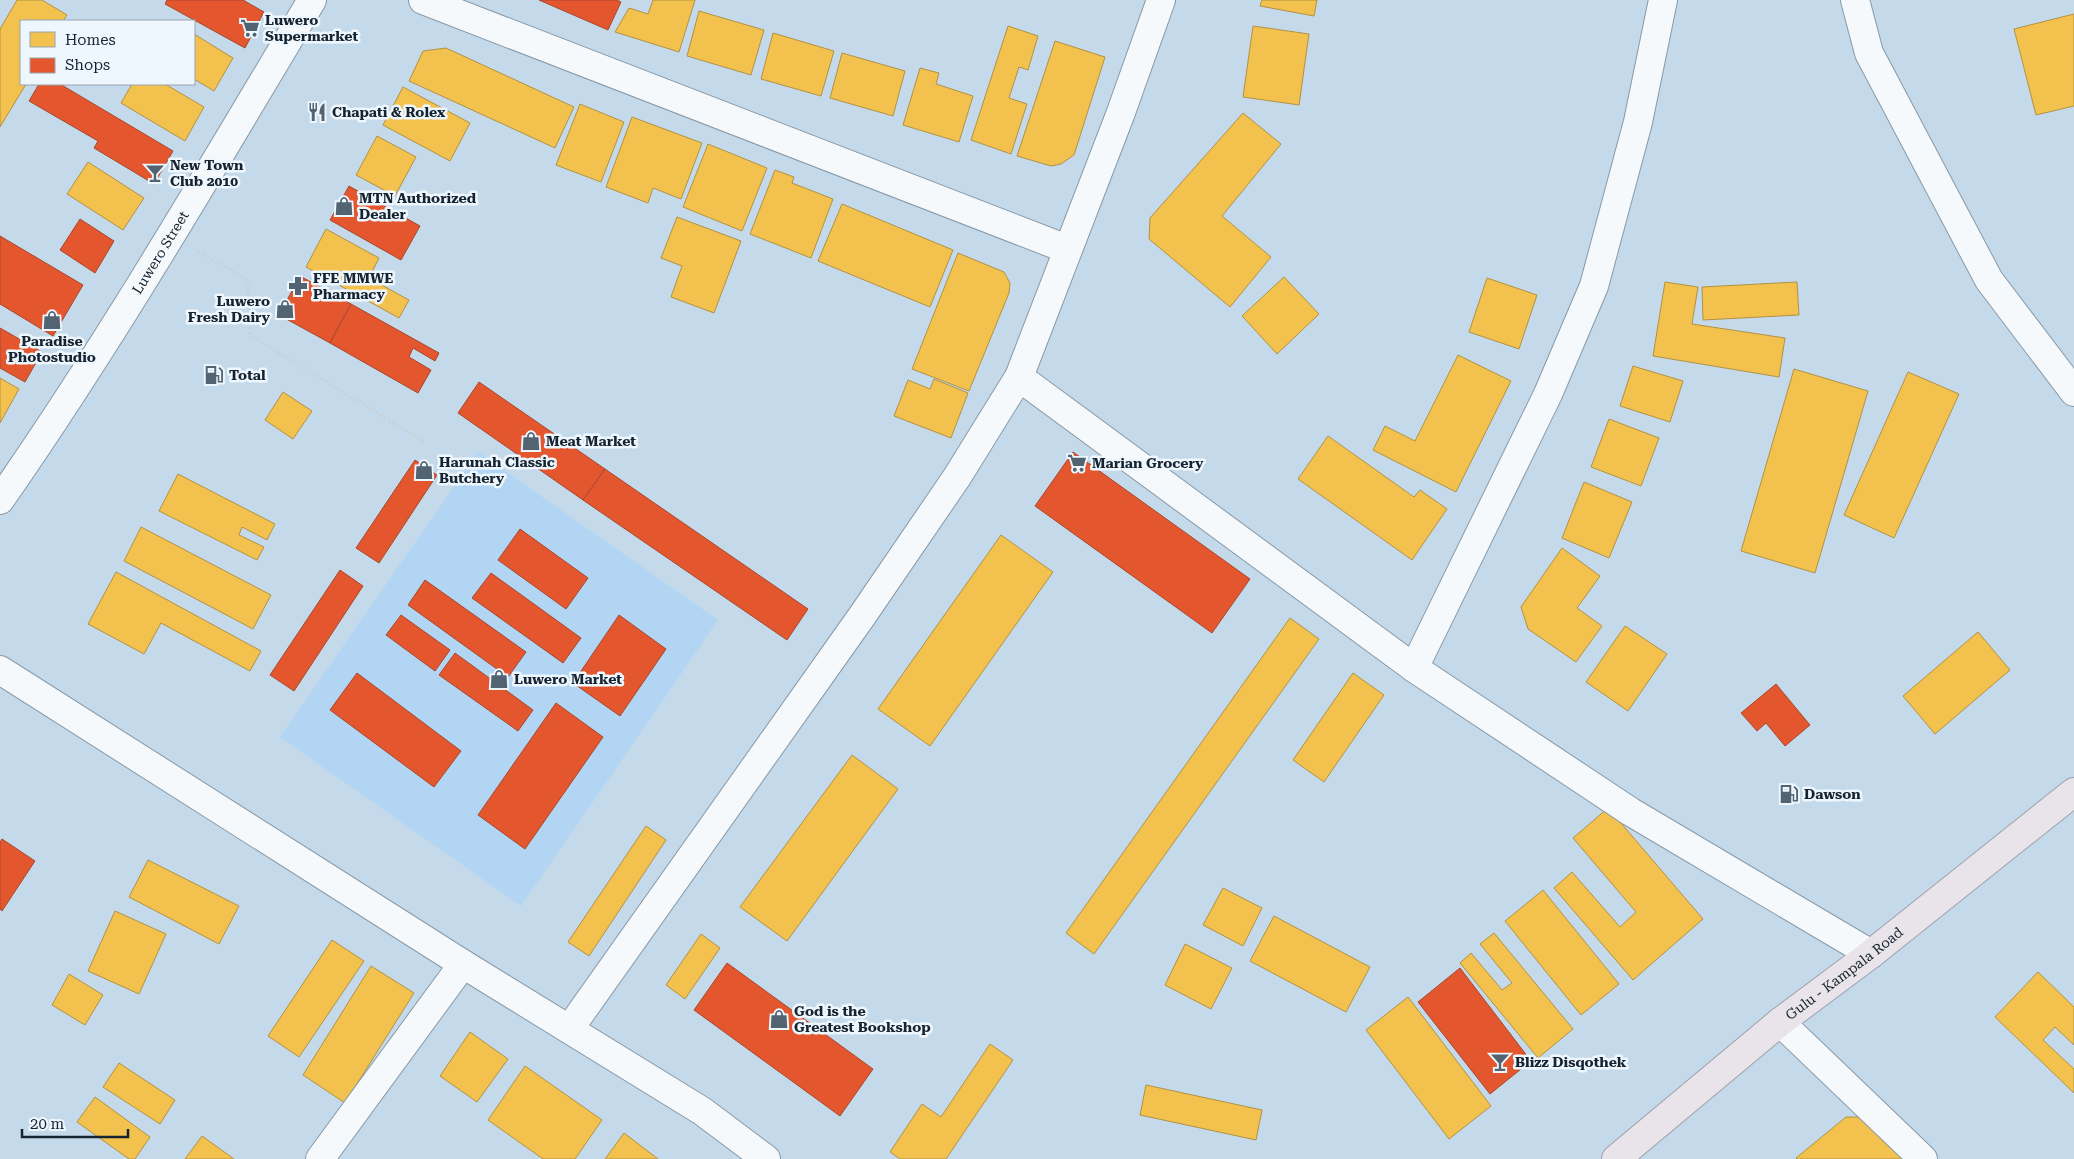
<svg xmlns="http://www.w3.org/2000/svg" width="2074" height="1159" viewBox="0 0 2074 1159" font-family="'Roboto Serif',serif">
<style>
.built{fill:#b1d5f2}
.homes{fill:#f2c14e;stroke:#b09245}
.shops{fill:#e4572e;stroke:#a6482f}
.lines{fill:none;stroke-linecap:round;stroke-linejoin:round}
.minor-casing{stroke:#8899a6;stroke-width:30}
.secondary-casing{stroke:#8899a6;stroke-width:30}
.primary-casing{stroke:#a09fab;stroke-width:30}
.path{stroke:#cad1d6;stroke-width:3;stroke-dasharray:2.5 2.5;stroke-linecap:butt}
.minor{stroke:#f6f9fc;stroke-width:28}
.secondary{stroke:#f6f9fc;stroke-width:28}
.primary{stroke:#e9e4e9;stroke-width:28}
.labels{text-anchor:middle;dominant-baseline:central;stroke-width:5;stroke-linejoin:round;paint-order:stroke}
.poi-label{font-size:14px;font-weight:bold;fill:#152430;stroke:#eff7fe;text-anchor:start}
.street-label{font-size:14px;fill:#152430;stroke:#eff7fe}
</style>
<rect width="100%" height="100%" fill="#c4daeb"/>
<!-- built -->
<polygon class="built" points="478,452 718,620 521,906 280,737"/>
<!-- homes -->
<g class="homes">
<polygon points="17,0 42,0 67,15 63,21 21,21 21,84 26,84 0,127 0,29"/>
<polygon points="653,0 695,0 679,52 615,32 629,8 648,14"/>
<polygon points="1262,0 1317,0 1314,16 1260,6"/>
<polygon points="699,11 764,30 751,75 687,56"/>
<polygon points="2074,14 2074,106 2036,115 2014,29"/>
<polygon points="1008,26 1038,36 1028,70 1019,67 1009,98 1027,104 1011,154 971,140"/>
<polygon points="1253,26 1309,34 1299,105 1243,97"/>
<polygon points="773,33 834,51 821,96 761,79"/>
<polygon points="194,34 233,58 214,91 194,79"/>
<polygon points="1055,41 1105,57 1074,155 1061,164 1051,166 1017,156"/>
<polygon points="446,48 574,107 555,148 409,81 423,51"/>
<polygon points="842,53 905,71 893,116 830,98"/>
<polygon points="920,68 939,73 936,84 973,96 959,142 903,125"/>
<polygon points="132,84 165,84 204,107 185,141 121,103"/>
<polygon points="403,87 470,123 450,161 383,125"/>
<polygon points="580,104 624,122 601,182 556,165"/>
<polygon points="1243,113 1281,144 1222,216 1271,257 1230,307 1149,239 1150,218"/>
<polygon points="632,117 702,143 681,199 653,188 648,203 606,187"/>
<polygon points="377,136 416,157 395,196 356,175"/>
<polygon points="708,144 767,168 742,231 683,207"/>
<polygon points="88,162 144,198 123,230 67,194"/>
<polygon points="775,170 794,177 792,183 833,199 811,258 750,234"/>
<polygon points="842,204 953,250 930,307 818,261"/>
<polygon points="677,217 741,241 714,313 671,297 682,266 661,258"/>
<polygon points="326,229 379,258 369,278 409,300 399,318 306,267"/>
<polygon points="958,253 1004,272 1010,283 1009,293 969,391 912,369"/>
<polygon points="1284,277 1319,314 1277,354 1242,316"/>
<polygon points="1487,278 1537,295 1519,349 1469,332"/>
<polygon points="1665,282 1698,287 1692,324 1785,338 1779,377 1653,356"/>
<polygon points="1797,282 1799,315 1703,320 1702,287"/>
<polygon points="1458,355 1511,381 1456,492 1373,450 1385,426 1415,441"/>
<polygon points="1633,366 1683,381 1670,422 1620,406"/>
<polygon points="1794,369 1868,391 1815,573 1741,551"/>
<polygon points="1908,372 1959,394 1894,538 1844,515"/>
<polygon points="0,378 19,389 0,423"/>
<polygon points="934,379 968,393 951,438 894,416 908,380 930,389"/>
<polygon points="283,392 312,411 293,439 265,420"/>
<polygon points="1609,419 1659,438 1641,486 1591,467"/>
<polygon points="1328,436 1414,497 1420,490 1447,509 1412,560 1298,479"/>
<polygon points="178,474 275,524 267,540 242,527 239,535 264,547 257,560 159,511"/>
<polygon points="1584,482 1632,502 1609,558 1562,538"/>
<polygon points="141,527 271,595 253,629 124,561"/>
<polygon points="1001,535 1053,572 930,746 878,709"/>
<polygon points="1562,548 1600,576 1577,608 1602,626 1576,662 1528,629 1521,607"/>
<polygon points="116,572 261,651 250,671 161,623 144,654 88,624"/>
<polygon points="1290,618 1319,639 1094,954 1066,933"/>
<polygon points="1625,626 1667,654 1628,711 1586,682"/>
<polygon points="1978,632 2010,670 1935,734 1903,696"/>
<polygon points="1353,673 1384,695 1324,782 1293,760"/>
<polygon points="852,755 898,789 787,941 740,907"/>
<polygon points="1608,808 1703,919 1633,980 1554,888 1572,872 1620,927 1636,912 1573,838"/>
<polygon points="646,826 666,840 589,956 568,942"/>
<polygon points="148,860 239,906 219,944 129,897"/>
<polygon points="1223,888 1262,908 1243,946 1203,925"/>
<polygon points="1543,890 1619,984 1581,1015 1505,921"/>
<polygon points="115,911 166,934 139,994 88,971"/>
<polygon points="1274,916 1370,967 1346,1012 1250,961"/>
<polygon points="1494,933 1573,1029 1538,1058 1460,963 1471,953 1502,990 1512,983 1480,944"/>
<polygon points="701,934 720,948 685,999 666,985"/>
<polygon points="332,940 364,961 299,1057 268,1036"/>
<polygon points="1185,944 1232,968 1211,1009 1165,985"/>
<polygon points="371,966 414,993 345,1103 303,1075"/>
<polygon points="2038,972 2074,1007 2074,1045 2055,1027 2043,1040 2074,1069 2074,1093 1995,1017"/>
<polygon points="69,974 103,995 85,1025 52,1005"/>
<polygon points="1408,997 1491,1106 1449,1139 1366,1030"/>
<polygon points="470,1032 508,1059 477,1102 440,1076"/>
<polygon points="990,1044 1013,1060 946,1159 900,1159 890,1152 922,1104 941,1117"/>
<polygon points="119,1063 175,1100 160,1124 103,1087"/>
<polygon points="525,1066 602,1120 575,1159 543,1159 488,1120"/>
<polygon points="1146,1085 1262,1110 1256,1140 1140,1115"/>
<polygon points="95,1097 150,1137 135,1159 129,1159 77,1122"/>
<polygon points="1846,1117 1867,1117 1902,1159 1797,1159 1796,1158"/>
<polygon points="624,1133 658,1159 605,1159"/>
<polygon points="202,1136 234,1159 185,1159"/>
</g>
<!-- shops -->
<g class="shops">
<polygon points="167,0 243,0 264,12 245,48 165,4"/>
<polygon points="539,0 617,0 621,2 608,30"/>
<polygon points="39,84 60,84 173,151 154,184 94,148 98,141 29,101"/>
<polygon points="349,186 420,226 401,260 330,220"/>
<polygon points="80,219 114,241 95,273 60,250"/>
<polygon points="0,236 83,285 53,336 0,304"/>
<polygon points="300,276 351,304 330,343 279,315"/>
<polygon points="351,304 439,353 435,361 413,348 409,357 431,370 418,393 330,343"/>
<polygon points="0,328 42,352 25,382 0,368"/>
<polygon points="479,382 605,469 583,500 458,413"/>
<polygon points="1073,452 1250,579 1212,633 1035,506"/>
<polygon points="415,460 437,475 379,563 356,548"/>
<polygon points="605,469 808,609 787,640 583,500"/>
<polygon points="520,529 588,578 566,609 498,560"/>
<polygon points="340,570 363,586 294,691 270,675"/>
<polygon points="491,573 581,638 563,663 472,598"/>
<polygon points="425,580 526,652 508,677 408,605"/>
<polygon points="401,615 450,650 435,671 386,635"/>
<polygon points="619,615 666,649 620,716 573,683"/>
<polygon points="455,653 533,710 518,731 439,675"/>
<polygon points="357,673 461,751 434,787 330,710"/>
<polygon points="1776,684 1810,725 1785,746 1766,723 1757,731 1741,713"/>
<polygon points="556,703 603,737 525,849 478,815"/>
<polygon points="2,839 35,861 2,911 0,909 0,842"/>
<polygon points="727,963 873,1069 840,1116 694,1010"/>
<polygon points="1460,968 1531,1061 1490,1094 1418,1002"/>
</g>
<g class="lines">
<!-- minor casing -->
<g class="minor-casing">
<g id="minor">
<polyline points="423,0 1067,249"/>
<polyline points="1855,0 1869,53 1989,280 2074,392"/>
<polyline points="1019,377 1414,668 1631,812 1871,954"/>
<polyline points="1414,668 1548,394 1594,286 1638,122 1663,0"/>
<polyline points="0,670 463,964 702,1111 766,1159"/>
<polyline points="1780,1022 1923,1159"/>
<polyline points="570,1028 862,616 957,477 1019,377 1120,115 1161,0"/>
<polyline points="320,1159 463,964"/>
</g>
</g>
<!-- secondary casing -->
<g class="secondary-casing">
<g id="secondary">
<path id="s1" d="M 0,500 C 112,339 211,169 312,0"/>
</g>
</g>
<!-- primary casing -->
<g class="primary-casing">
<g id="primary">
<path id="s2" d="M 1616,1159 L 1780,1022 L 1871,954 L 2074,792"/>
</g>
</g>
<!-- path -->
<polyline class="path" points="198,251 248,280 250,335 426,443"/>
<!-- minor -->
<use href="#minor" class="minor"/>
<!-- secondary -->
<use href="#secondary" class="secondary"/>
<!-- primary -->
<use href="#primary" class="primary"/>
</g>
<!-- icons -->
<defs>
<g id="supermarket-bare" transform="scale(1.5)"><path d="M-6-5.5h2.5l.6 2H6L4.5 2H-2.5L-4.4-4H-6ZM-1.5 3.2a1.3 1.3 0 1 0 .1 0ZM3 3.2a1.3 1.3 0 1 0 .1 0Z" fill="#526471" stroke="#eff7fe" stroke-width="2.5" paint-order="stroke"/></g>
<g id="restaurant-bare" transform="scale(1.5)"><path d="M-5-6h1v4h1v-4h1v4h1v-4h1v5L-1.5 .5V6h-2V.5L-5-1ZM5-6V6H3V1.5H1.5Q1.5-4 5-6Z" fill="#526471" stroke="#eff7fe" stroke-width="2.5" paint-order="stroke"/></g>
<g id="bar-bare" transform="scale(1.5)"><path d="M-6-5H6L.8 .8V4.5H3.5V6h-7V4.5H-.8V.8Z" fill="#526471" stroke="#eff7fe" stroke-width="2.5" paint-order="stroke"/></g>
<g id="shop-bare" transform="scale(1.5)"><path d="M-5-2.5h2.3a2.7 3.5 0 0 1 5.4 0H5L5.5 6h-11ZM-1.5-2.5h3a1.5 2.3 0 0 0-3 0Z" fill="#526471" stroke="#eff7fe" stroke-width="2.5" paint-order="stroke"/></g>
<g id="pharmacy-bare" transform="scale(1.5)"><path d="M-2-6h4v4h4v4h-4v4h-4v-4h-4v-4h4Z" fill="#526471" stroke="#eff7fe" stroke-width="2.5" paint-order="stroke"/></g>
<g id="fuel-bare" transform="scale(1.5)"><path d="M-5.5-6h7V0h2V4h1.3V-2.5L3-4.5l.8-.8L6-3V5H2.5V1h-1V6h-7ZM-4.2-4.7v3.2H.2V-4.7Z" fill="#526471" stroke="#eff7fe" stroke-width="2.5" paint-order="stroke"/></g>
</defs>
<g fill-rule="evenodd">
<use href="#supermarket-bare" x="250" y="28"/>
<use href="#restaurant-bare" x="317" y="112"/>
<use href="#bar-bare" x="155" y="173"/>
<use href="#shop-bare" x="344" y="206"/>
<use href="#pharmacy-bare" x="298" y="286"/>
<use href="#shop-bare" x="285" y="309"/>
<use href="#shop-bare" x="52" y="320"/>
<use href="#fuel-bare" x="214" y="375"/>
<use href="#shop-bare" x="531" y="441"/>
<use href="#supermarket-bare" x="1077" y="463"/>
<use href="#shop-bare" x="424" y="470"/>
<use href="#shop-bare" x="499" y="679"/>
<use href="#fuel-bare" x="1789" y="794"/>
<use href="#shop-bare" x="779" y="1019"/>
<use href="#bar-bare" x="1500" y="1062"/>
</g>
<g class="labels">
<!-- poi labels -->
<g class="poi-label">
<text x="265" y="20">Luwero<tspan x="265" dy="16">Supermarket</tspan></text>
<text x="332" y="112">Chapati &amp; Rolex</text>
<text x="170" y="165">New Town<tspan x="170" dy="16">Club 2010</tspan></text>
<text x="359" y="198">MTN Authorized<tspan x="359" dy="16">Dealer</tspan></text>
<text x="313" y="278">FFE MMWE<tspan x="313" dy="16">Pharmacy</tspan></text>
<text x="270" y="301" text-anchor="end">Luwero<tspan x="270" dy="16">Fresh Dairy</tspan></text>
<text x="52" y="341" text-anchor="middle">Paradise<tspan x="52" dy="16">Photostudio</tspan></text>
<text x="229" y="375">Total</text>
<text x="546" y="441">Meat Market</text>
<text x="439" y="462">Harunah Classic<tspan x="439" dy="16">Butchery</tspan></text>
<text x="1092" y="463">Marian Grocery</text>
<text x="514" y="679">Luwero Market</text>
<text x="1804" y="794">Dawson</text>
<text x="794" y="1011">God is the<tspan x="794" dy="16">Greatest Bookshop</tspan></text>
<text x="1515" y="1062">Blizz Disqothek</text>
</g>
<!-- street labels -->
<g class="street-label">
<text stroke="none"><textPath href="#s1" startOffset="295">Luwero Street</textPath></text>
<text stroke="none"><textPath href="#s2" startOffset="294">Gulu - Kampala Road</textPath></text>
</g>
</g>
<!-- legend -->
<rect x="20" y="20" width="175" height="65" fill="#eff7fe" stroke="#98a3ac"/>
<rect x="30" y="32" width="25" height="15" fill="#f2c14e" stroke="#98a3ac"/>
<text x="65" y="45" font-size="15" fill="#152430">Homes</text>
<rect x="30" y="58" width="25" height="15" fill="#e4572e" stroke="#98a3ac"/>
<text x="65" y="70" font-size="15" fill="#152430">Shops</text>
<!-- scale -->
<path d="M22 1129v8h106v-8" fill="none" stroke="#152430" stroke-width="2.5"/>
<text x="30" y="1129" font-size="15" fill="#152430" stroke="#eff7fe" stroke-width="4" paint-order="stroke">20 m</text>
</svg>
